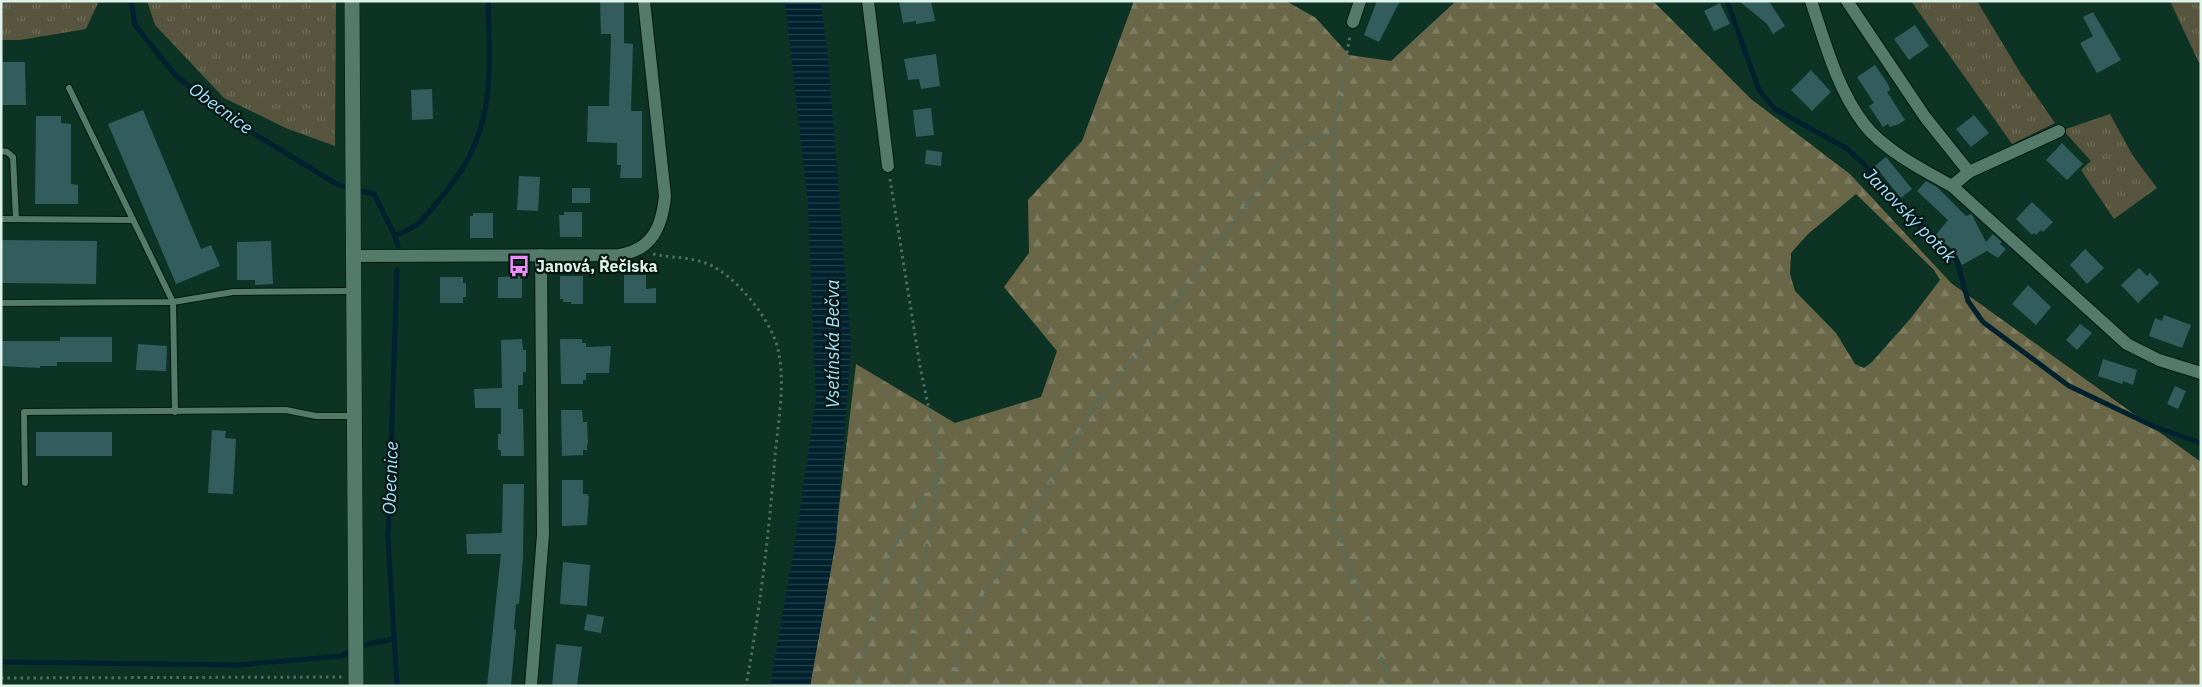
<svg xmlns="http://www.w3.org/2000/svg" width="2202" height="687" viewBox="0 0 2202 687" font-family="'IBM Plex Sans',sans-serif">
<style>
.grass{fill:url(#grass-tufts)}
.forest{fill:url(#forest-firs);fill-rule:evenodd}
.water{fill:url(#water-rules)}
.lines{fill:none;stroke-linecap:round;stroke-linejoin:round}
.stream{stroke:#00212e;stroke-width:5}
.building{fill:#335c5d}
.lane-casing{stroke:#001910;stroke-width:8}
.street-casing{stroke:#001910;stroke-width:14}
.secondary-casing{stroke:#001910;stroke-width:16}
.path{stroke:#4d6e61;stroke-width:3;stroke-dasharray:2.5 4;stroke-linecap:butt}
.lane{stroke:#547a6a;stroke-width:6}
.street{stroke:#547a6a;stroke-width:12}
.secondary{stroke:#547a6a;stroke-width:15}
.labels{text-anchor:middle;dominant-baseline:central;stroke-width:4.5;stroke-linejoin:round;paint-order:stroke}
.poi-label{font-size:16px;font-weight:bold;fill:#def3e9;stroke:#081711;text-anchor:start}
.water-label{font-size:18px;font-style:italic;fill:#a0e0fd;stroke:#081711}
</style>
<defs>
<pattern id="grass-tufts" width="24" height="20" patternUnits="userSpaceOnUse" patternTransform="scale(1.25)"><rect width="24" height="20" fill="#57553d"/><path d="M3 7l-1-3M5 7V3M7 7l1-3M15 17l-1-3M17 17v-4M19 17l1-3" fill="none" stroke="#6f6e59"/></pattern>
<pattern id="forest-firs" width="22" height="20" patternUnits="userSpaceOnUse" patternTransform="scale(1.25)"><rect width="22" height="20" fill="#6a6748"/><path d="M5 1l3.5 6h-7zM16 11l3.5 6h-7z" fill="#7f7d62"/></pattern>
<pattern id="water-rules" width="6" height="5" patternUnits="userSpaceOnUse" patternTransform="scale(1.25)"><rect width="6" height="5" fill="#00212e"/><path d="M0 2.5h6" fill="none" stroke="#25424c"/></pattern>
</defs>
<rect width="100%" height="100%" fill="#0d3325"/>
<!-- grass -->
<g class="grass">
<polygon points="1,1 99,1 86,29 20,40 1,40"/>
<polygon points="147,1 336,1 335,146 288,129 224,98 155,25"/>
<polygon points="1911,1 1977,1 2021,74 2055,123 2012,144"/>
<polygon points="2170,1 2201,1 2201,62 2199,63"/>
<polygon points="2110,114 2133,156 2157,188 2114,219 2081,170 2091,161 2063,130"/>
</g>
<!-- forest -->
<path class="forest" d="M 1134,1 L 1286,1 L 1316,18 L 1349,55 L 1391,61 L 1456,1 L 1653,1 L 1751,99 L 1850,174 L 1951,283 L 2201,462 L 2201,686 L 810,686 L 834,550 L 856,364 L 955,423 L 1041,397 L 1057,351 L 1004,287 L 1029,253 L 1028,200 L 1082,141 ZM 1856,194 L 1934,270 L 1940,280 L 1911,318 L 1872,362 L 1864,368 L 1855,364 L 1836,333 L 1795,291 L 1790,274 L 1791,253 L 1808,234 Z"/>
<!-- water -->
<polygon class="water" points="785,1 821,1 828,59 851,346 836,541 810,686 770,686 794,549 816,399 808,204"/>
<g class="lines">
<!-- stream -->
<g class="stream">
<polyline points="131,1 135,25 175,75 240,125 338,185 374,194 395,236 398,246"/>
<polyline points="1727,1 1759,90 1775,109 1846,148 1864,164 1896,204 1956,258 1968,301 1983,322 2069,386 2155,427 2201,443"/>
<path d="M 395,236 C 402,232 412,229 419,223 C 428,215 436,203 444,194 C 496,133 490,76 488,1"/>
<polyline points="1,662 238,665 342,656 357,646 394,639"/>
<polyline points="397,686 388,538 397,270"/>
</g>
</g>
<!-- building -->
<g class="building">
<polygon points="600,1 624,1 624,43 633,44 631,111 642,111 642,178 620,178 621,165 617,165 617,143 587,142 588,106 609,106 611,34 601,34"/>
<polygon points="899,1 931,1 935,21 916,24 916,21 903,23"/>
<polygon points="1377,1 1400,1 1379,42 1364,35"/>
<polygon points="1739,1 1769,1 1785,26 1773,34 1767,24"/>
<polygon points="1720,3 1730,24 1714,31 1704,11"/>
<polygon points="2093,12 2121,60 2097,73 2080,43 2093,36 2083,17"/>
<polygon points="1915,25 1929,46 1909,60 1894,39"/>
<polygon points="936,54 940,86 921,89 919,79 908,80 904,59"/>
<polygon points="1,62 25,62 26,105 1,105"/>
<polygon points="1875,65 1888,84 1890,90 1887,92 1905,120 1899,124 1890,127 1888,124 1883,127 1869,106 1874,103 1857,77"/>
<polygon points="1811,70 1831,92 1812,111 1791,90"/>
<polygon points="432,89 433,119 412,120 411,90"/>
<polygon points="931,108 934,135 916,137 913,110"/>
<polygon points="143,110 201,249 211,245 220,266 176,284 108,124"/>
<polygon points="1974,115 1989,133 1971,147 1956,129"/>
<polygon points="36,116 61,116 61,123 71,124 71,184 78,185 78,204 35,204"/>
<polygon points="2062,143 2083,164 2067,180 2046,160"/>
<polygon points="926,150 942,152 941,166 925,164"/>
<polygon points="1886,157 1912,189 1901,198 1875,166"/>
<polygon points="519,176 540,177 538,211 517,210"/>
<polygon points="1926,181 1937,187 1966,216 1971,214 1972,215 1986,242 1993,234 2002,242 2000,244 2006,249 1998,258 1987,251 1962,265 1955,251 1935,236 1948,220 1917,191"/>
<rect x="572" y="188" width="18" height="15"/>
<polygon points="2032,202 2053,222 2043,232 2041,230 2036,235 2034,233 2032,235 2016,219"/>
<polygon points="564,212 582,212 582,237 560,237 559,215 564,215"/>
<polygon points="473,213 493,213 493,238 470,238 470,216 473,216"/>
<polygon points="1,240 97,241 96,284 1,283"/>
<polygon points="271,241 273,284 255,285 255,280 237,280 237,242"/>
<polygon points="2085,249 2104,268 2087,284 2070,265"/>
<polygon points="2139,268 2147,276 2150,273 2159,283 2138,303 2121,285"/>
<polygon points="624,275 646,275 646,289 656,288 656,303 624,303"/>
<polygon points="522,276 522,298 498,298 498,277"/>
<polygon points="560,276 583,276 583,304 571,304 571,302 563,302 563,299 560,299"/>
<polygon points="440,277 463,277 463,283 466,283 466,297 463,297 463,303 440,303"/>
<polygon points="2028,285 2051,307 2036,325 2012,304"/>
<polygon points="2164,315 2191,325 2182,348 2149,336 2155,318 2162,321"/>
<polygon points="2080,324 2092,333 2077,350 2066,340"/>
<polygon points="60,337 112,337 112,362 57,362 57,366 40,366 40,368 1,366 1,341 60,341"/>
<polygon points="522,339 523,350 526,350 526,372 523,372 523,385 518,385 518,409 523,409 524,456 501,456 501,450 498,450 498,434 501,434 501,408 475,408 474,389 502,388 501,340"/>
<polygon points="560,339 582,339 582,343 586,343 586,347 611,346 609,373 586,373 586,380 583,380 583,384 561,384"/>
<polygon points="138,344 167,346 166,371 136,370"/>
<polygon points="2103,359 2137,370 2133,385 2123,381 2122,384 2098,376"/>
<polygon points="2175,386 2186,391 2178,409 2167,404"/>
<polygon points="561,410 582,410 583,422 587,422 588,444 587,444 587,450 583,450 583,455 562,456"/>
<polygon points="212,430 226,431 225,438 236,439 233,494 208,493"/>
<rect x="36" y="432" width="76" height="24"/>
<polygon points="562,480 583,480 583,494 587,494 589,497 587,525 562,526"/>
<polygon points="503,484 524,484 523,559 519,604 516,604 514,629 516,630 511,686 487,686 501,554 467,554 466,534 502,533"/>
<polygon points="563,562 590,565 587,606 560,604"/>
<polygon points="587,614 604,617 601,633 584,630"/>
<polygon points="556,644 582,647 577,686 552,686"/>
</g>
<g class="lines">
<!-- lane casing -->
<g class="lane-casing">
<g id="lane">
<polyline points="69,88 173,302 175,412"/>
<polyline points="1,151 7,152 13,157 16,219"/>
<polyline points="1,219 133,220"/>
<polyline points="1,303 173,302 233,292 354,291"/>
<polyline points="25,483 24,412 286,410 316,416 354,416"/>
</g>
</g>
<!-- street casing -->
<g class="street-casing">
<g id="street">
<polyline points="868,1 888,166"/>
<path d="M 1811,1 C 1825,42 1837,89 1864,124 C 1884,150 1923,170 1952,186 L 2127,344 L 2159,360 L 2201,373"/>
<polyline points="1847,1 1925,117 1969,172 1952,186"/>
<polyline points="1353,22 1360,1"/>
<polyline points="1969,172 2059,131"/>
<path d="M 354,256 L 619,255 C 652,250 662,227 665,196 L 644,1"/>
<polyline points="531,686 543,535 541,255"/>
</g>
</g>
<!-- secondary casing -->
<g class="secondary-casing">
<polyline id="secondary" points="352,1 356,686"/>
</g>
<!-- path -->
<g class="path">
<polyline points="1334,132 1333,518 1391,686"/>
<polyline points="890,179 920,366 941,468 921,576 907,686"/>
<path d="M 653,254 C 676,259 699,256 719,270 C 743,285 775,326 779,354 C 785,387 778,423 775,456 C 769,533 760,610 746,686"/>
<polyline points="1,678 343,677"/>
<polyline points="855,686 889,557 939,471"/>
<polyline points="950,686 966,627 1092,412 1288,150 1334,132 1350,35"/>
</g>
<!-- lane -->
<use href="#lane" class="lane"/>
<!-- street -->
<use href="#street" class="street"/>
<!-- secondary -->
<use href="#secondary" class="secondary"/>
</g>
<!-- icons -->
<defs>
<g id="bus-bare" transform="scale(1.725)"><path d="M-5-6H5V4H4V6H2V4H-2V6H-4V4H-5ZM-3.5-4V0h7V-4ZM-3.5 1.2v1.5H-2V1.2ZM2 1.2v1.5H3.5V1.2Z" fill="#eb8dfc" stroke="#081711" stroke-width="2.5" paint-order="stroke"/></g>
</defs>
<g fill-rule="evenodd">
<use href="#bus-bare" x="519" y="266"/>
</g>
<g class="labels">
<!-- poi labels -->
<g class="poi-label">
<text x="536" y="266">Janová, Řečiska</text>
</g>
<!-- water labels -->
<g class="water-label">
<text transform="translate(221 108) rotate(36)">Obecnice</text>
<text transform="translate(1910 215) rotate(46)">Janovský potok</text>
<text transform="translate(832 344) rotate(-90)">Vsetínská Bečva</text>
<text transform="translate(390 478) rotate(-88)">Obecnice</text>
</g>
</g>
<!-- border -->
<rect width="2202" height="687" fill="none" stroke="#def3e9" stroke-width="5"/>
</svg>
